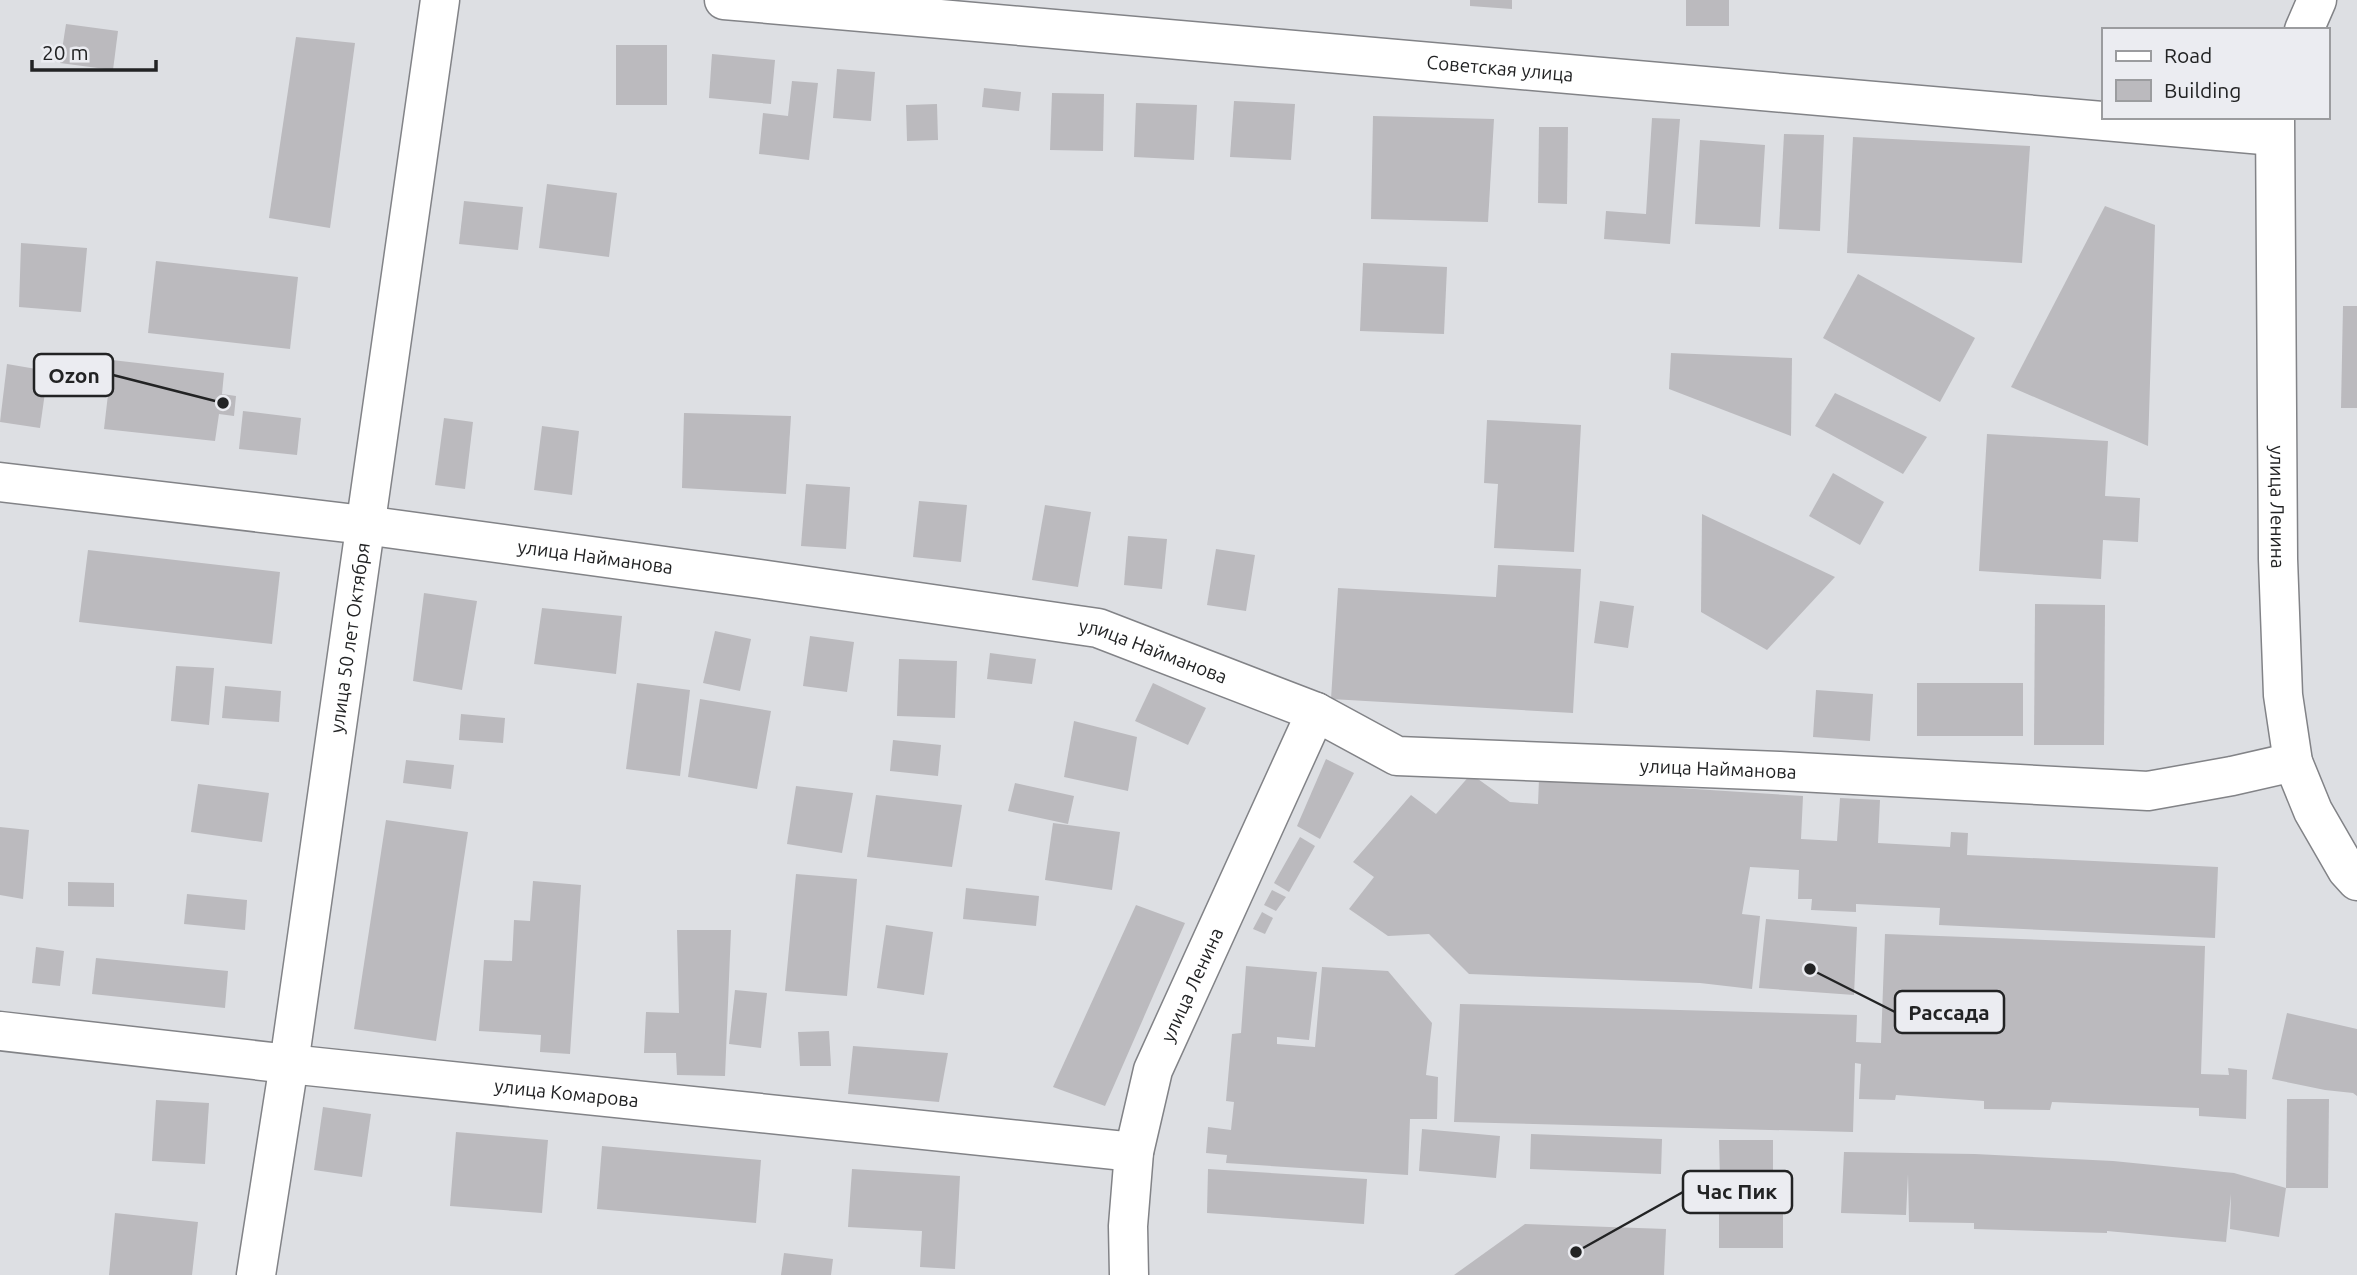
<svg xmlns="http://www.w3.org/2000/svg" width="2357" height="1275" viewBox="0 0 2357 1275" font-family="Ubuntu,sans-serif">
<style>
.building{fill:#bbbabe}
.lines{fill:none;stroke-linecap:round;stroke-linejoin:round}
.minor-casing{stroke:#828387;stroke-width:41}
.minor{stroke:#fff;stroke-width:38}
.labels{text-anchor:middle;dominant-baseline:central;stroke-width:5;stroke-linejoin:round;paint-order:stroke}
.street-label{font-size:19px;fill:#222324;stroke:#ebecf1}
.leader{fill:none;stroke:#222324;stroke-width:2.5}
.callout-dot{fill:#222324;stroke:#ebecf1;stroke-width:2.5}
.callout{fill:#ebecf1;stroke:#222324;stroke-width:2.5}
.callout-label{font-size:21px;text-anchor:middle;font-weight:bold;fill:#222324}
</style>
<rect width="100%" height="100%" fill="#dddfe3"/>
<!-- building -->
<g class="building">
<polygon points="1470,0 1512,0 1512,9 1470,6"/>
<rect x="1686" y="0" width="43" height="26"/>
<polygon points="66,24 118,31 113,70 60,63"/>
<polygon points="296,37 355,43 330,228 269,218"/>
<rect x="616" y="45" width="51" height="60"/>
<polygon points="712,54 775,60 771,104 709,98"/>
<polygon points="837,69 875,72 871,121 833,118"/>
<polygon points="792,81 818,83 809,160 759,154 763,113 788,116"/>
<polygon points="984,88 1021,92 1019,111 982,107"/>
<polygon points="1052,93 1104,94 1103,151 1050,150"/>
<polygon points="1234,101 1295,104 1291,160 1230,157"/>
<polygon points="1136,103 1197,105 1194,160 1134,157"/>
<polygon points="937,104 938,140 907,141 906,105"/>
<polygon points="1373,116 1494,119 1488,222 1371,219"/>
<polygon points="1652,118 1680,119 1670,244 1604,239 1606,211 1646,214"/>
<polygon points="1539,127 1568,127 1567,204 1538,203"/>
<polygon points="1784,134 1824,135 1820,231 1779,229"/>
<polygon points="1853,137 2030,146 2022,263 1847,253"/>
<polygon points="1700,140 1765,145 1760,227 1695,224"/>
<polygon points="547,184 617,193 609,257 539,248"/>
<polygon points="464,201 523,207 518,250 459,244"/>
<polygon points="2105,206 2155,225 2148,446 2011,387"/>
<polygon points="21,243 87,248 81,312 19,307"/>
<polygon points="156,261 298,277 290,349 148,333"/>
<polygon points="1363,263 1447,267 1444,334 1360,331"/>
<polygon points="1858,274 1975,338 1940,402 1823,338"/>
<polygon points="2343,306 2357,306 2357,408 2341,408"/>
<polygon points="1671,353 1792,358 1791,436 1669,389"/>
<polygon points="112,360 224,373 222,394 236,396 234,416 219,414 215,441 104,429"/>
<polygon points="7,364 48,371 40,428 0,422"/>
<polygon points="1835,393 1927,437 1903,474 1815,426"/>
<polygon points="243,411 301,418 297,455 239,449"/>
<polygon points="684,413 791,416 786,494 682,488"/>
<polygon points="444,418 473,422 465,489 435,485"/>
<polygon points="1487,420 1581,425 1574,552 1494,548 1498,484 1484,483"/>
<polygon points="542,426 579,431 572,495 534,490"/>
<polygon points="1987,434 2108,441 2105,496 2140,498 2138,542 2103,540 2101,579 1979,571"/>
<polygon points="1833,473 1884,502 1860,545 1809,516"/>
<polygon points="806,484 850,487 846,549 801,546"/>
<polygon points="919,501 967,505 961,562 913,557"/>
<polygon points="1045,505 1091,512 1078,587 1032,580"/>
<polygon points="1702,514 1835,577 1767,650 1701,612"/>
<polygon points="1128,536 1167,539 1162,589 1124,585"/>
<polygon points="1216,549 1255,555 1246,611 1207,605"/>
<polygon points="88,550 280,572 272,644 79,622"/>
<polygon points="1498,565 1581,569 1573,713 1331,699 1338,588 1496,597"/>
<polygon points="424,593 477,601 462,690 413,681"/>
<polygon points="1600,601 1634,606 1628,648 1594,643"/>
<polygon points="2035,604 2105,605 2104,745 2034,745"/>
<polygon points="542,608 622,616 616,674 534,664"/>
<polygon points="715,631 751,639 740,691 703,683"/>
<polygon points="810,636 854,642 847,692 803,686"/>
<polygon points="990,653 1036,659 1032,684 987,679"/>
<polygon points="899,659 957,661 955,718 897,716"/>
<polygon points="176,666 214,668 209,725 171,721"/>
<polygon points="637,683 690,690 680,776 626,769"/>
<polygon points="1153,683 1206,708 1188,745 1135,721"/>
<rect x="1917" y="683" width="106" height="53"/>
<polygon points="225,686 281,691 279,722 222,718"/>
<polygon points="1816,690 1873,694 1870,741 1813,737"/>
<polygon points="700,699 771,711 757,789 688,777"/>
<polygon points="461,714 505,718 503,743 459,740"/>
<polygon points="1074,721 1137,737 1128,791 1064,777"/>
<polygon points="893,740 941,745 938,776 890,771"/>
<polygon points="1326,759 1354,773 1320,839 1297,826"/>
<polygon points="406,760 454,765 451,789 403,783"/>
<polygon points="1471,774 1510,802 1538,804 1539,779 1803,796 1801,839 1837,841 1840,798 1880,800 1878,843 1950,847 1951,832 1968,833 1967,855 2218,867 2215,938 1939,925 1940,908 1856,904 1856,912 1811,910 1812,899 1798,899 1799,870 1750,867 1742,914 1760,916 1752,989 1700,983 1469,974 1429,934 1388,936 1349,909 1374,877 1353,862 1411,795 1436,814"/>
<polygon points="1015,783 1074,796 1068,824 1008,811"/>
<polygon points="198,784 269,793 262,842 191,832"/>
<polygon points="796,786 853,793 842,853 787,844"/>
<polygon points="876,795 962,805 952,867 867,857"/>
<polygon points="386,820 468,832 436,1041 354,1029"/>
<polygon points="1053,823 1120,832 1112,890 1045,880"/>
<polygon points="0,827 29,830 23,899 0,895"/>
<polygon points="1300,837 1315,846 1289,892 1274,883"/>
<polygon points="796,874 857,879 847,996 785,991"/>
<polygon points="533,881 581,885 570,1054 540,1052 541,1035 479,1031 484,960 512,961 514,920 530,921"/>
<polygon points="68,882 114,883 114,907 68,906"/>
<polygon points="966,888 1039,896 1036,926 963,919"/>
<polygon points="1272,890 1286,897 1276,911 1264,905"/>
<polygon points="187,894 247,900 245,930 184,924"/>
<polygon points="1136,905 1185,923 1105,1106 1053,1087"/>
<polygon points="1262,912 1273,918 1265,934 1253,929"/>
<polygon points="1766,919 1857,927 1854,995 1759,988"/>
<polygon points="886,925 933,932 924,995 877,988"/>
<polygon points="677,930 731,930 725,1076 677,1075 676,1053 644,1053 646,1012 679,1013"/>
<polygon points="1885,934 2205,946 2201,1074 2229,1075 2228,1068 2247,1070 2246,1119 2199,1116 2199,1108 2052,1102 2050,1110 1984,1109 1984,1101 1896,1095 1895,1100 1859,1099 1861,1064 1855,1063 1853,1132 1454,1122 1460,1004 1857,1015 1856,1042 1881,1043"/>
<polygon points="36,947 64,951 60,986 32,983"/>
<polygon points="96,958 228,971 225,1008 92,994"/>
<polygon points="1246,966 1317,972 1309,1040 1277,1037 1277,1044 1315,1047 1322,967 1388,971 1432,1023 1426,1075 1438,1077 1437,1119 1410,1119 1408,1175 1226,1163 1227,1155 1206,1153 1208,1127 1231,1130 1234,1102 1226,1101 1232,1034 1241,1033"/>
<polygon points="735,990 767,993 761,1048 729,1044"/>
<polygon points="2287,1013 2357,1029 2357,1096 2353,1093 2325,1090 2272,1079"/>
<polygon points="829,1031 831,1066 800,1066 798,1032"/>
<polygon points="853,1046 948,1053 939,1102 848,1094"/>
<polygon points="2287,1099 2329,1099 2328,1188 2286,1188"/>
<polygon points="156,1100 209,1103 205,1164 152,1161"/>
<polygon points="323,1107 371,1114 362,1177 314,1170"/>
<polygon points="1422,1129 1500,1136 1496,1178 1419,1171"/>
<polygon points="456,1132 548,1140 542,1213 450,1206"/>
<polygon points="1531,1134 1662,1139 1661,1174 1530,1169"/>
<polygon points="1719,1140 1773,1140 1773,1182 1783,1182 1783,1248 1719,1248 1719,1181 1749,1181 1720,1180"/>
<polygon points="602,1146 761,1160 756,1223 597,1209"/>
<polygon points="1844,1152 1975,1154 2113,1161 2234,1173 2286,1188 2279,1237 2230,1229 2231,1194 2226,1242 2107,1231 2107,1233 1974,1229 1974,1223 1909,1222 1908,1174 1906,1215 1841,1213"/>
<polygon points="852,1169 960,1176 955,1269 920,1267 922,1231 848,1227"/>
<polygon points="1208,1169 1367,1179 1364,1224 1207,1213"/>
<polygon points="115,1213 198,1222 192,1275 109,1275"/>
<polygon points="1525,1224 1666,1229 1664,1275 1454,1275"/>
<polygon points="784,1253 833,1259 831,1275 781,1275"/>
</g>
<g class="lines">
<!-- minor casing -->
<g class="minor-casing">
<g id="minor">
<path id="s1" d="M 724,0 L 2274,136"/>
<polyline points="2304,30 2317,0"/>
<path id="s2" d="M 2275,117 L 2278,559 L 2283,695 L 2293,762 L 2313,811 L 2347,870 L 2357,881"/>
<path id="s3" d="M 0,482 L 364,525 L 760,579 L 1098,628 L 1316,712 L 1397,756 L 1780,771 L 2148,791 L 2232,776 L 2293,762"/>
<path id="s4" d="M 0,1031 L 289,1064 L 1134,1152"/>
<path id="s5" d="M 256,1275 L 289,1064 L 440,0"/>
<path id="s6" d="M 1129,1275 L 1128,1226 L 1134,1152 L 1153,1070 L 1316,712"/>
</g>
</g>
<!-- minor -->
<use href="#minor" class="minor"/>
</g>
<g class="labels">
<!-- street labels -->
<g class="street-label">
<text stroke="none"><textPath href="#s1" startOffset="779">Советская улица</textPath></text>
<text stroke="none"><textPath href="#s2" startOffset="390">улица Ленина</textPath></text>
<text stroke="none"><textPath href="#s3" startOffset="600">улица Найманова</textPath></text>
<text stroke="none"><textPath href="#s5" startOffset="644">улица 50 лет Октября</textPath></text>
<text stroke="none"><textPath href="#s3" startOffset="1167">улица Найманова</textPath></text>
<text stroke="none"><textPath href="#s3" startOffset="1755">улица Найманова</textPath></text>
<text stroke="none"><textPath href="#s6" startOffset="301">улица Ленина</textPath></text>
<text stroke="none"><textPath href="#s4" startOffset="570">улица Комарова</textPath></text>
</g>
</g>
<!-- callouts -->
<path class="leader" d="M223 403L113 375M1810 969L1895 1012M1576 1252L1683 1192"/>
<g class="callout-dot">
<circle cx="223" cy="403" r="7"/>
<circle cx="1810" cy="969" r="7"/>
<circle cx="1576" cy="1252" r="7"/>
</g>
<g class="callout">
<rect x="34" y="354" width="79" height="42" rx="7"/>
<rect x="1895" y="991" width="109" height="42" rx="7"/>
<rect x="1683" y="1171" width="109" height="42" rx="7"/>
</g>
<g class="callout-label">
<text x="74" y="383">Ozon</text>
<text x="1949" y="1020">Рассада</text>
<text x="1737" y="1199">Час Пик</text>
</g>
<!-- legend -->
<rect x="2102" y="28" width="228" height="91" fill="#ebecf1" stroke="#9b9c9f" stroke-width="2"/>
<rect x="2116" y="51" width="35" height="10" fill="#ffffff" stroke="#9b9c9f" stroke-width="2"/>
<text x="2164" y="63" font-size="21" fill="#222324">Road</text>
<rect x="2116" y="80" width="35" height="21" fill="#bbbabe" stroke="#9b9c9f" stroke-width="2"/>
<text x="2164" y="98" font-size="21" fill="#222324">Building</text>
<!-- scale -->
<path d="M32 60v10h124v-10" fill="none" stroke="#222324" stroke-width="3.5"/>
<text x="42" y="60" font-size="21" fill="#222324" stroke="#ebecf1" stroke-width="5" paint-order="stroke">20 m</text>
</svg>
